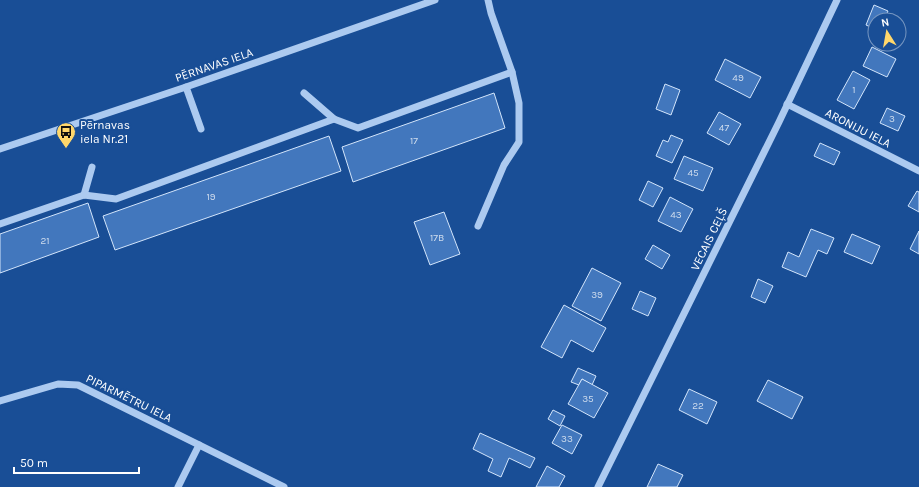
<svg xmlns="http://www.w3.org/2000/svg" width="919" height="487" viewBox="0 0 919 487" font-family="Karla,sans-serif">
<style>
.building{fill:#4277bd;stroke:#d3e5fb}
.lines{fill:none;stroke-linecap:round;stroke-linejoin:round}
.minor{stroke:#accaf0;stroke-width:7}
.labels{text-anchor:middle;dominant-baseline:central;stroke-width:4;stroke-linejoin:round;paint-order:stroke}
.number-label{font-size:10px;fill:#d0ddee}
.street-label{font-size:12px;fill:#fff;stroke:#194e96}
.poi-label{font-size:12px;fill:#fff;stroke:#194e96;text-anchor:start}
</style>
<rect width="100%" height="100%" fill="#194e96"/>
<!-- building -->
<g class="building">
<polygon points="874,5 888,11 884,20 875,20 875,29 866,25"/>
<polygon points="872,47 896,59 887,77 863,66"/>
<polygon points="725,59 761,77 750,98 715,80"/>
<polygon points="853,71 870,80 854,109 837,100"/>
<polygon points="665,84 680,90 671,115 656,109"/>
<polygon points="494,93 505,128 353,182 342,147"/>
<polygon points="887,108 905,116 898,131 880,123"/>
<polygon points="719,112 741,124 729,145 707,133"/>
<polygon points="671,135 683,140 672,163 656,156 663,140 668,142"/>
<polygon points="329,136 341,171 115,250 103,216"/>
<polygon points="820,143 840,152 834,165 814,156"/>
<polygon points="684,156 713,168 703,191 674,179"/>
<polygon points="648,181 663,188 653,207 639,200"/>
<polygon points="917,191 919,192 919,212 908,206"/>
<polygon points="670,197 693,209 681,232 658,221"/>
<polygon points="88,203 99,237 0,273 0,234"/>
<polygon points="444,212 460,254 430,265 414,222"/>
<polygon points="811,229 834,238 827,254 818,250 806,277 782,267 788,252 799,257"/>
<polygon points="919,231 919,254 910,249"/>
<polygon points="852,234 880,246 872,264 844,252"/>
<polygon points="653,245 670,255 662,269 645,259"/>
<polygon points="592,268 621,283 601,321 572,306"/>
<polygon points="758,279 773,286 765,303 751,297"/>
<polygon points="640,291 656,298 648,316 632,309"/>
<polygon points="564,305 606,328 593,352 571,340 562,358 541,347"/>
<polygon points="578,368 596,376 592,385 582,379 579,385 571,382"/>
<polygon points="582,379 608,393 594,418 568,404"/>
<polygon points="768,380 803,397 792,419 757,401"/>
<polygon points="689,389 717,402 707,424 679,410"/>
<polygon points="553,410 565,416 560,426 548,419"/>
<polygon points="562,425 582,435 572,454 552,443"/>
<polygon points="480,433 535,458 530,468 509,458 501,477 488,471 493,459 473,449"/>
<polygon points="658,464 683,475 677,487 647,487"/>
<polygon points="547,466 565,476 559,487 536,487"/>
</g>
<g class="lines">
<!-- minor -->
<g class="minor">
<polyline points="186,87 201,129"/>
<polyline points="304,93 334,119"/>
<polyline points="787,104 919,171"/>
<polyline points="0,149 186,87 435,0"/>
<polyline points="84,195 92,167"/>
<polyline points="0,224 84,195 116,199 334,119 358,128 512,72"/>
<polyline points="478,226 504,165 519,142 519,103 512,72 491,13 488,0"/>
<polyline points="0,401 58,384 78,385 284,487"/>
<polyline points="178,487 199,445"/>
<polyline points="598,487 779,122 837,0"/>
</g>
</g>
<!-- icons -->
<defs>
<g id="bus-pin" transform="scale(1)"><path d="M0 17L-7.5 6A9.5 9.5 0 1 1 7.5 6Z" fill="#ffd76b" stroke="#194e96"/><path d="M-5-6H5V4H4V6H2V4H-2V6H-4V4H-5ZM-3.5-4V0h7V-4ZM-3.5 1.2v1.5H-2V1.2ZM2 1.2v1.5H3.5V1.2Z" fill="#111"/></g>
</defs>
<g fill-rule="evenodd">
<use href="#bus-pin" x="66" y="132"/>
</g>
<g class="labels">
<!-- number labels -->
<g class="number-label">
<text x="738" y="78">49</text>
<text x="854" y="90">1</text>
<text x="892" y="119">3</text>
<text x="724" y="128">47</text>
<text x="414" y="141">17</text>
<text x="693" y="173">45</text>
<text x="211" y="197">19</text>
<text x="676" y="215">43</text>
<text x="437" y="238">17B</text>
<text x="45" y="241">21</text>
<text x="597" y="295">39</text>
<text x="588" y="399">35</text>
<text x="698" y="406">22</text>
<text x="567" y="439">33</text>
</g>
<!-- street labels -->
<g class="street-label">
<text transform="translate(214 65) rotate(-19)">PĒRNAVAS IELA</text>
<text transform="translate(858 128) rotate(27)">ARONIJU IELA</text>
<text transform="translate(709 239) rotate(-64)">VECAIS CEĻŠ</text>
<text transform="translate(129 398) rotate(26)">PIPARMĒTRU IELA</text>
</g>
<!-- poi labels -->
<g class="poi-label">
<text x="80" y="125">Pērnavas<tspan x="80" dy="14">iela Nr.21</tspan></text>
</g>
</g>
<!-- north arrow -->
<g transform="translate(887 32) rotate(349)"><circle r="19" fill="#194e96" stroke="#7595c0"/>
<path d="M0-3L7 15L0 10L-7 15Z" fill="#ffd76b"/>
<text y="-6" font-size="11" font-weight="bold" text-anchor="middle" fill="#ffffff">N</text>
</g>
<!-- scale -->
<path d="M14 467v6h125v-6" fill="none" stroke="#ffffff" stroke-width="2"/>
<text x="20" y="467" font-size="12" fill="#ffffff" stroke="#194e96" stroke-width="3" paint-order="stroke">50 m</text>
</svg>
